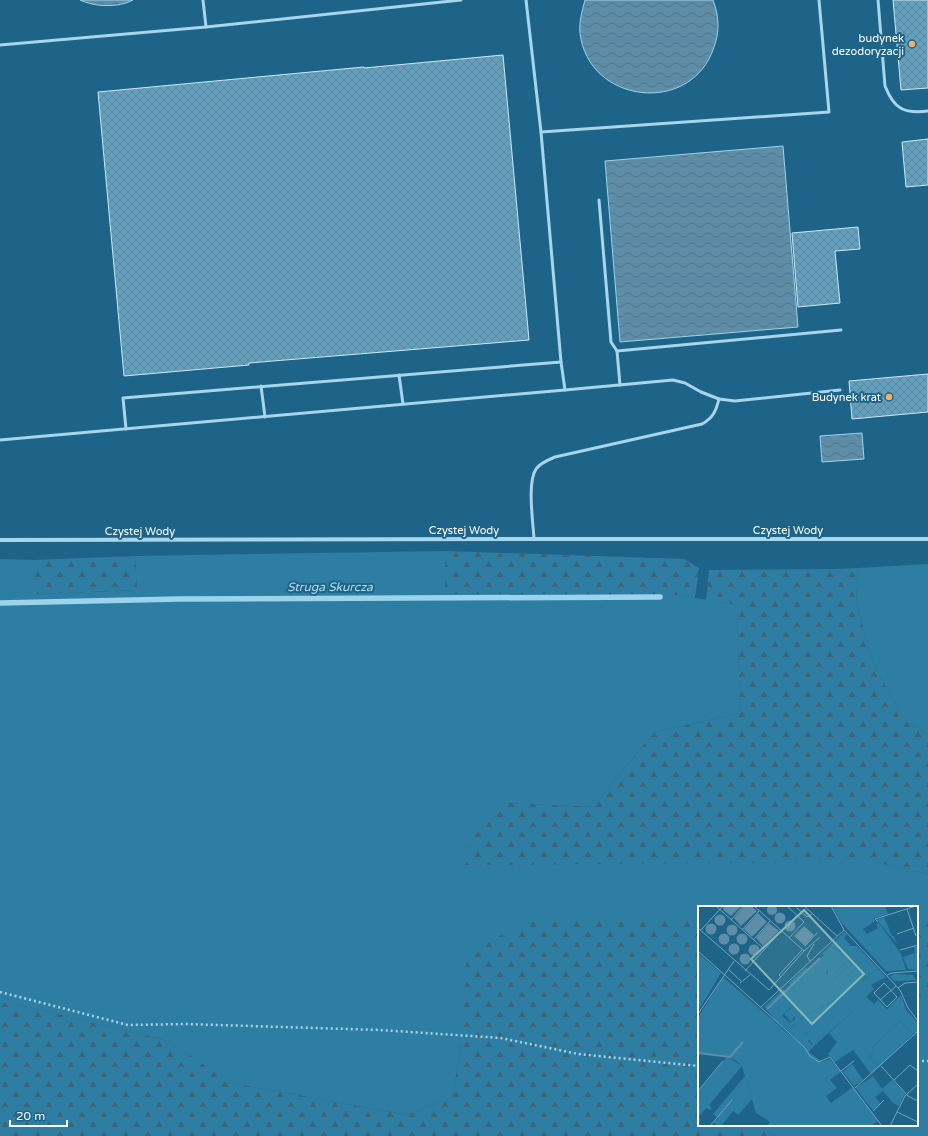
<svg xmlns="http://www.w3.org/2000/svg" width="928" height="1136" viewBox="0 0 928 1136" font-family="'Varela Round',sans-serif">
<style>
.green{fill:#2e7ea4}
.forest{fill:url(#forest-firs)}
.water{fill:url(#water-waves);stroke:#9bd3ed}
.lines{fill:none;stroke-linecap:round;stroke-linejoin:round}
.stream{stroke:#9bd3ed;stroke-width:5.5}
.building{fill:url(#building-cross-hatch);stroke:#cceaf8}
.path{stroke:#a7d5eb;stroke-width:2.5;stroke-dasharray:2 3;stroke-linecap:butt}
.service{stroke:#a7d5eb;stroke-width:3}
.minor{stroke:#a7d5eb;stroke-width:4}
.poi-dot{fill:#fbaf66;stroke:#1d6488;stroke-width:1.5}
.labels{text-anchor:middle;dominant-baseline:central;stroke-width:4;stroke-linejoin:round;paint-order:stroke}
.poi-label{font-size:11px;fill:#fff;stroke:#1d6488;text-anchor:end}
.street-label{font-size:11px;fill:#fff;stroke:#1d6488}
.water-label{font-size:12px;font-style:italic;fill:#b3def3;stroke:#1d6488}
.inset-river{fill:none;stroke:#5e8ea7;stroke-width:2}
.inset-road{fill:none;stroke:#77a2b8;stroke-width:1}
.view{fill:#87bab6;fill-opacity:0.15;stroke:#87bab6;stroke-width:2}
.inset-edge{fill:none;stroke:#fff;stroke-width:2}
</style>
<defs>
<pattern id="forest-firs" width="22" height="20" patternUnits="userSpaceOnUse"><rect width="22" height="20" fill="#2e7ea4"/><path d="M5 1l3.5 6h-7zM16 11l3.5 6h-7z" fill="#3d6578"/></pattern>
<pattern id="water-waves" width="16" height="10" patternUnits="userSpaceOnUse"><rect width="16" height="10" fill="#5e8ea7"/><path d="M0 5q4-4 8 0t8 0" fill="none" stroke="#577483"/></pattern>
<pattern id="building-cross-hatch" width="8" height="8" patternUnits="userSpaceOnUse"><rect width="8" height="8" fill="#64a0bd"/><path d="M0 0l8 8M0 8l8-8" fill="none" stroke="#5d879b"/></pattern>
</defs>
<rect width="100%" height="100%" fill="#1d6488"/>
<!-- green -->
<g class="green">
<polygon points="445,551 445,593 678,595 737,605 740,713 655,732 620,773 594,807 500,803 876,862 928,874 928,920 917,920 917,907 699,907 699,920 461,1043 453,1097 407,1115 230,1083 168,1041 16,1004 0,1004 0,559 34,560 36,594 137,590 135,556"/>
<polygon points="928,564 928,734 906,722 873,664 856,602 858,568"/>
<polygon points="917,1001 928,1001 928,1136 775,1136 765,1130 762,1125 917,1125"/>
</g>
<!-- forest -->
<g class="forest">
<polygon points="445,551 684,559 699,568 695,598 678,595 445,594"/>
<polygon points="135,556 137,590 35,594 34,560"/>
<polygon points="858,568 856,602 873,664 906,722 928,734 928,874 876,862 462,865 474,834 500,803 594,807 620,773 655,732 740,713 737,605 706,600 709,570 837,569"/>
<polygon points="532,917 699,920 699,1125 762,1125 765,1130 775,1136 0,1136 0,1004 16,1004 168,1041 231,1083 407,1115 453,1097 461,1043 466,963 491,941"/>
<rect x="917" y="920" width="11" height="81"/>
</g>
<!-- water -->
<g class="water">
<path d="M 80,0 L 133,0 C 118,8 95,7 80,0 Z"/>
<path d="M 585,0 L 713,0 C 719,16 720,31 714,47 C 692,116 588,104 580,33 C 579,22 582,11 585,0 Z"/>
<polygon points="783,146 798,327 620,342 605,161"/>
<polygon points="862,433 864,459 822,462 820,436"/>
</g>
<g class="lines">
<!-- stream -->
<polyline class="stream" points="0,603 179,599 660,597"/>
</g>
<!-- building -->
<g class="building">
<polygon points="893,0 928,0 928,88 901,90"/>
<polygon points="503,55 529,340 249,363 249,365 124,376 98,92 364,67 364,68"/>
<polygon points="928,139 928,185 906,187 902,142"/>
<polygon points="858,227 860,249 835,251 840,303 798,307 792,233"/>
<polygon points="928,374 928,412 852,419 849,381"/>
</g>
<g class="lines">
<!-- path -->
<g class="path">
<polyline points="0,992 128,1025 185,1024 380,1030 501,1038 578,1054 699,1066"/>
<polyline points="917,1061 928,1061"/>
</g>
<!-- service -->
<g class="service">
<polyline points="203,0 206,27"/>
<path d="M 878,0 L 885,86 C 894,109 904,114 928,111"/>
<polyline points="0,45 206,27 461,0"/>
<polyline points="541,132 829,112 819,0"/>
<polyline points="599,200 611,342 617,351 620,385"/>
<polyline points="617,351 841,330"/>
<polyline points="399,375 403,404"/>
<polyline points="261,386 265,417"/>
<polyline points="565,390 673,380 685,383 701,392 719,399 735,401 840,390"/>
<polyline points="126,429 123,398 561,362"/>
<polyline points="0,440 565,390 561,362 541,132 526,0"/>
<path d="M 534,539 C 533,521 527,483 536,469 C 540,463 548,460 555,457 L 702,424 C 713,418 716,411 719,399"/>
</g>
<!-- minor -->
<polyline class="minor" points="0,540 534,539 928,539"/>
</g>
<!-- markers -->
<g class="poi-dot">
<circle cx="912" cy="44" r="4"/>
<circle cx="889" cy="397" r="4"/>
</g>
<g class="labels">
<!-- poi labels -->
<g class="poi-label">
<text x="904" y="38">budynek<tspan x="904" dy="13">dezodoryzacji</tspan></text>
<text x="881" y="397">Budynek krat</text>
</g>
<!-- street labels -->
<g class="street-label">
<text x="464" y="530">Czystej Wody</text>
<text x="788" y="530">Czystej Wody</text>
<text x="140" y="531">Czystej Wody</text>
</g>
<!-- water labels -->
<g class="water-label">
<text x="330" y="587">Struga Skurcza</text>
</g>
</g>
<!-- overview -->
<g transform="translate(698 906)">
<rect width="220" height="220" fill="#1d6488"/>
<path d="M 146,26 L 149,29 L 146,32 L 153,40 L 159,40 L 188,71 L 178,63 L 165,75 L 157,77 L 151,73 L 149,70 L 165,55 L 132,40 ZM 127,48 L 133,54 L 125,77 L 149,56 L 156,55 L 132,77 L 137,91 L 136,95 L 107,109 L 90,125 L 86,121 L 97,113 L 93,101 L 78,115 L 66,101 L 85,83 L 87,85 L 92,79 L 91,77 L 108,61 L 110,63 ZM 143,95 L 154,106 L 116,140 L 107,129 ZM 202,115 L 215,128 L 181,161 L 171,150 L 175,147 L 174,142 ZM 29,151 L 44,160 L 11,199 L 14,202 L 12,204 L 8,202 L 0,212 L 3,214 L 0,218 L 0,186 ZM 47,170 L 54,193 L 40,209 L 35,205 L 23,220 L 19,220 L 16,216 L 20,212 L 15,208 ZM 201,181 L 207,188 L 201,200 L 195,197 ZM 177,191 L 182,197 L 175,204 L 169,197 Z" fill="#2e7ea4"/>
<path d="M 138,0 L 187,1 L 190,8 L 176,12 L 177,15 L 165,23 L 169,28 L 180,22 L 178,18 L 181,17 L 203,48 L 208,64 L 188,65 L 143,16 L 135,2 ZM 186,11 L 194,30 L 196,30 L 199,38 L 179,14 ZM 132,40 L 143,46 L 149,43 L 165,55 L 149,70 L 153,75 L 165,75 L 178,63 L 183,66 L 188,71 L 173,79 L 176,83 L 168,91 L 176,98 L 180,94 L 189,103 L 203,89 L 208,104 L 220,117 L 220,124 L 215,128 L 202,115 L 174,142 L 175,147 L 171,150 L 181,161 L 173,168 L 155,144 L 137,156 L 130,148 L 139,136 L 131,127 L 154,106 L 143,96 L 107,129 L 112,131 L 110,135 L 116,140 L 111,146 L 124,156 L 132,153 L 143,166 L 132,174 L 139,182 L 128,190 L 133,197 L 155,181 L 180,215 L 173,220 L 69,220 L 72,216 L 58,207 L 44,160 L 37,154 L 22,149 L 0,147 L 0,112 L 25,71 L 108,143 L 90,125 L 107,109 L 136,95 L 137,91 L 131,83 L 132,77 L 156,55 L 149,56 L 125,78 L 124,72 L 130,67 L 129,60 L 133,54 L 124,48 ZM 220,40 L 220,64 L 210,63 L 205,51 L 217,47 L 216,41 ZM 0,47 L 23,67 L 0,105 ZM 197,68 L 215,69 L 218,74 L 196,75 L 192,70 ZM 94,101 L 97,109 L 93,116 L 86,108 ZM 83,109 L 92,117 L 86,121 L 78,115 ZM 154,158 L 165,174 L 156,180 L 145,166 ZM 175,170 L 184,183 L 194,174 L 201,181 L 195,197 L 185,185 L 169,197 L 158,182 Z" fill="#2e7ea4"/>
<path d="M69 4a5 5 0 1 1 10 0a5 5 0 1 1-10 0ZM 26,0 L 43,0 L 33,10 L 25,4 ZM 46,0 L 53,0 L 59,5 L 43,20 L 36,12 ZM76.5 12a5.5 5.5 0 1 1 11 0a5.5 5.5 0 1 1-11 0ZM 60,7 L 69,16 L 54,31 L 46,23 ZM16.5 14a5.5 5.5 0 1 1 11 0a5.5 5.5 0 1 1-11 0ZM86.5 20a5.5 5.5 0 1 1 11 0a5.5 5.5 0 1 1-11 0ZM 71,17 L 81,25 L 65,40 L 58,32 ZM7.5 23a5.5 5.5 0 1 1 11 0a5.5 5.5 0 1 1-11 0ZM28.5 24a5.5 5.5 0 1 1 11 0a5.5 5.5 0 1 1-11 0ZM 106,20 L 116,29 L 107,40 L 96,30 ZM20.5 33a5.5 5.5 0 1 1 11 0a5.5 5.5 0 1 1-11 0ZM38.5 33a5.5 5.5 0 1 1 11 0a5.5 5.5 0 1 1-11 0ZM30.5 43a5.5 5.5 0 1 1 11 0a5.5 5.5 0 1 1-11 0ZM50.5 44a5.5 5.5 0 1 1 11 0a5.5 5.5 0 1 1-11 0ZM41.5 53a5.5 5.5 0 1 1 11 0a5.5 5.5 0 1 1-11 0Z" fill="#5e8ea7"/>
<path class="inset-river" d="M 69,103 L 122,52M 0,147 L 32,151 L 45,136"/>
<path class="inset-road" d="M 18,0 L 67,44M 89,0 L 106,16 L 91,32M 106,0 L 139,30M 133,0 L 146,24 L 202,84 L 210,102 L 220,115M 99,2 L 109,11 L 114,8M 209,3 L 218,30M 33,14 L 45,0M 180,16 L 177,13 L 218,0M 0,22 L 71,84 L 106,45 L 56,0M 3,24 L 25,0M 44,24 L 61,5M 199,28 L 216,22M 55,34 L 72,15M 107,40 L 119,27M 202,44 L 220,39M 0,45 L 89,125 L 107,142 L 112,150 L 121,156 L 132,151 L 184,220M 106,45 L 122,31M 112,55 L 109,50 L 116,38M 30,63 L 43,75M 47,65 L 83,25M 189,69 L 194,67 L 220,65M 83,71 L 81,69 L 104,44M 42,77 L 52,69M 186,77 L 199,91 L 189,101 L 176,87 ZM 200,82 L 207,77 L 220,76M 182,94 L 198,80M 63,101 L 146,24M 0,108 L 36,55M 183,160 L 210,190 L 220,195M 143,165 L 156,155M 196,174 L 212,159 L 220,165M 157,182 L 220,125M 0,185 L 25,155M 175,205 L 186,194M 199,206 L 220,216M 12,220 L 34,194M 192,220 L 207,190 L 220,178"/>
<path class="view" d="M 106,4 L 166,68 L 114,118 L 53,53 Z"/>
<rect width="220" height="220" class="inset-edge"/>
</g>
<!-- scale -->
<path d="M10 1120v6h57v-6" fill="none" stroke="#ffffff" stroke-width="2"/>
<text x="16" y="1120" font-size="12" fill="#ffffff" stroke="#1d6488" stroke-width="3" paint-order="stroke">20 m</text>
</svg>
